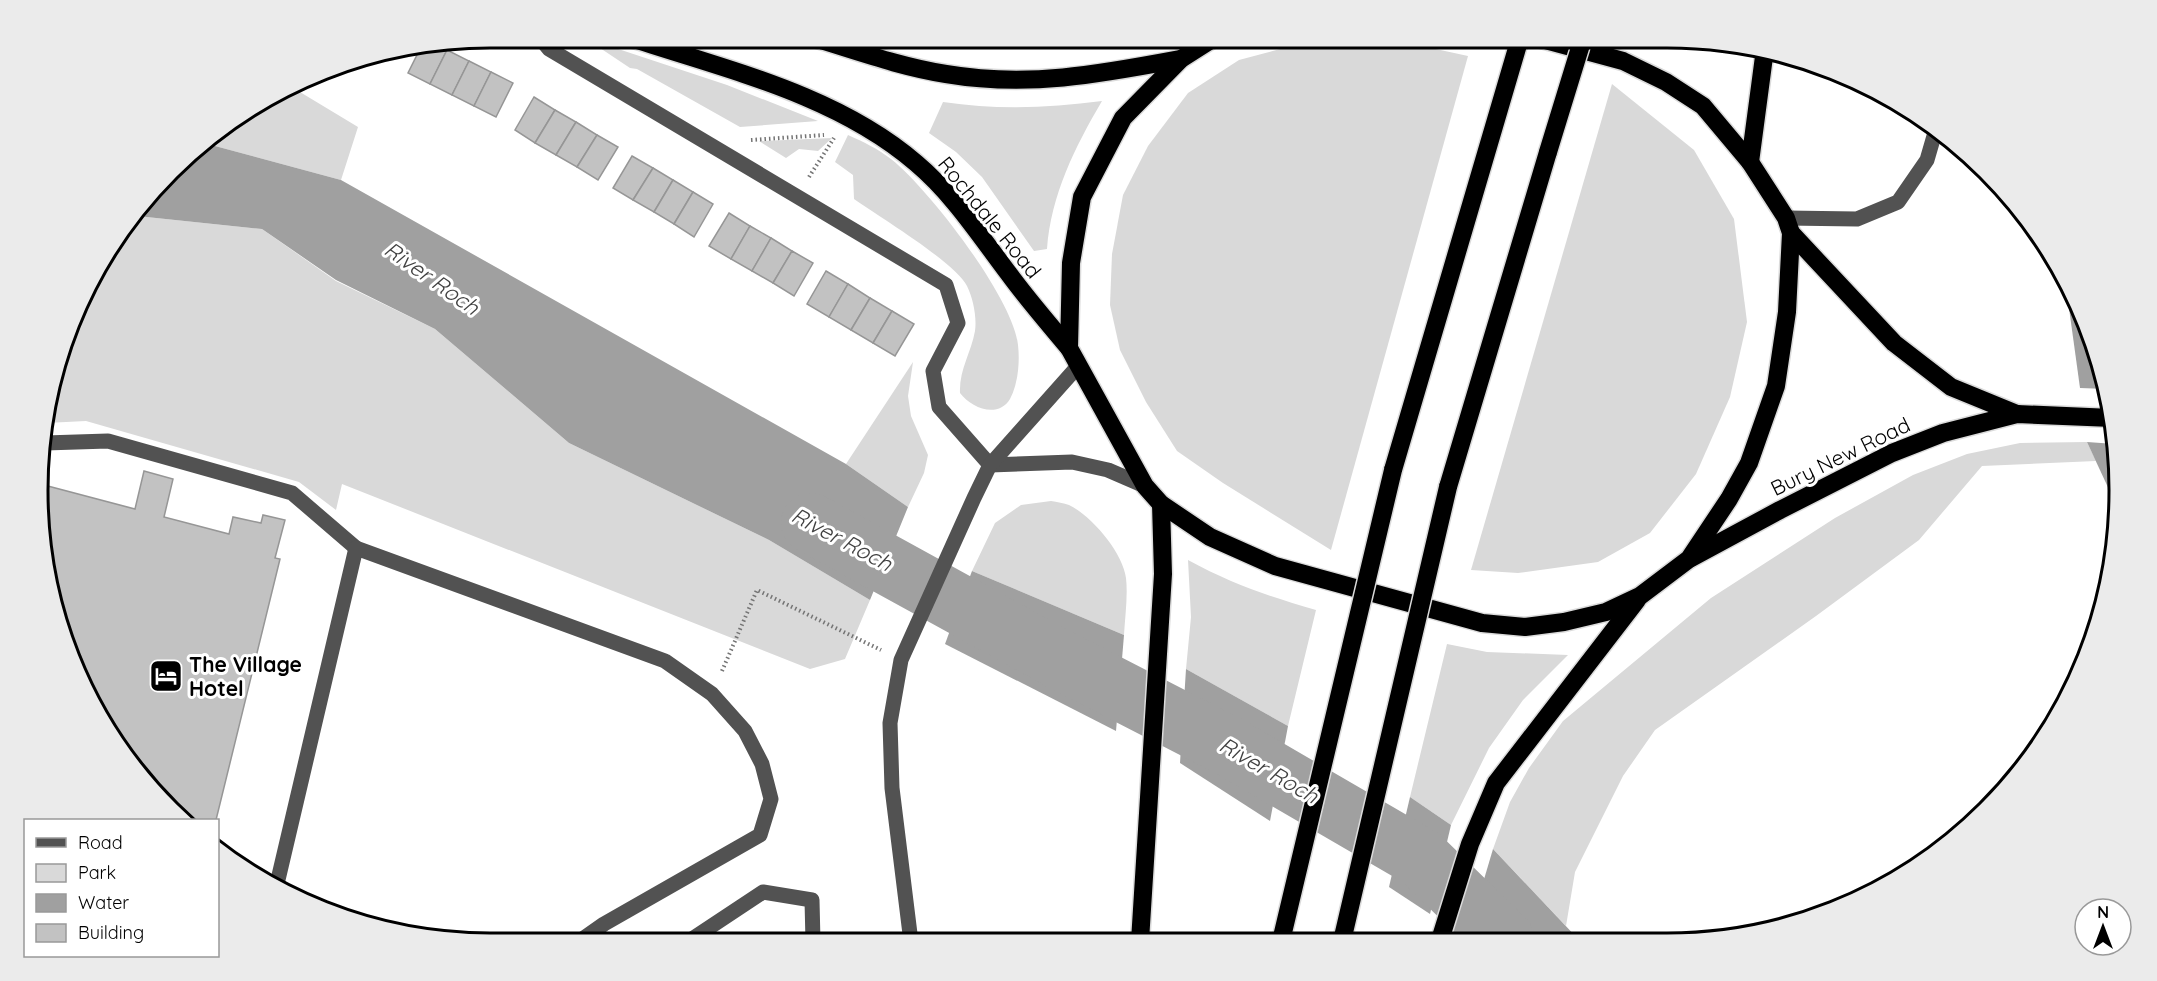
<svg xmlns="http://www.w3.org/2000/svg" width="2157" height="981" viewBox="0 0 2157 981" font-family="Quicksand,sans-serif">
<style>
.green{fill:#d9d9d9}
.water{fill:#a0a0a0}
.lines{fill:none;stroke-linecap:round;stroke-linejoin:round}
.river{stroke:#a0a0a0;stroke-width:60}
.building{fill:#c2c2c2;stroke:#969696;stroke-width:1.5}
.highway-casing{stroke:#dbdbdb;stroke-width:21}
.path{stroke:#747474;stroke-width:4;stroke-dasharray:1.5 3;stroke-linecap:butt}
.minor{stroke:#525252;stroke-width:15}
.highway{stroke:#000;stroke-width:18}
.highway-bridge-casing{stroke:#dbdbdb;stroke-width:21;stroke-linecap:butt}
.highway-bridge{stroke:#000;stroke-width:18}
.labels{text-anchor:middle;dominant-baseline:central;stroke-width:6;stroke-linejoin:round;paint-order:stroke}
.street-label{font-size:21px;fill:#000;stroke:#fff}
.poi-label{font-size:21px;font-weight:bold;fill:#000;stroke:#fff;text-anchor:start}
.water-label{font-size:22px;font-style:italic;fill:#414141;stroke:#fff}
.rim{fill:none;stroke:#000;stroke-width:3}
</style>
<rect width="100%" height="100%" fill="#fff"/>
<!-- green -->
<g class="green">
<polygon points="585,38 727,85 818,121 740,127 637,69 630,68"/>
<polygon points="1376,38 1385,38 1468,56 1331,550 1223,483 1177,451 1146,402 1120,350 1110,305 1112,254 1123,195 1148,146 1188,93 1239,60 1306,42"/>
<polygon points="1612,84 1694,150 1734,219 1747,322 1730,397 1696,474 1650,533 1598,562 1518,573 1471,570"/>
<polygon points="290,86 358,127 341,180 215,146 199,145 264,98"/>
<path d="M 1102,101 C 1075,147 1051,195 1047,249 L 1034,251 L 982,177 L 956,152 L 929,133 L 943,102 C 997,110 1048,108 1102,101 Z"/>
<path d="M 848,135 C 864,142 878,149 891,159 C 929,189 1013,298 1018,345 C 1020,362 1018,384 1010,399 C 998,419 971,408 960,393 C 959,370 971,353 975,331 C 977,317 973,298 967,286 C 956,263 878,216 854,199 L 853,175 L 835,162 Z"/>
<polygon points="832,138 818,151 799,149 786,158 759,141"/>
<polygon points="137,216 262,229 336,281 435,329 569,443 769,540 870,600 845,659 810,669 342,484 336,510 299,482 86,421 46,423 46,402 98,264"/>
<polygon points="913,362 908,396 911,416 928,455 924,473 908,507 846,464"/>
<polygon points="2087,442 2096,461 1982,466 1919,540 1816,616 1655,730 1623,776 1575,872 1566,926 1493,849 1510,802 1529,768 1563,721 1711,598 1835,518 1913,475 1967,454 2020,443"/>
<path d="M 1051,501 C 1057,502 1064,503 1069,505 C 1092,516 1123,553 1126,578 C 1128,596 1125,617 1124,635 L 972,571 L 995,523 L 1021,505 Z"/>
<path d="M 1188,560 C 1232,584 1268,596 1316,610 L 1288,726 L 1186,669 L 1191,617 Z"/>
<polygon points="1447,644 1487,652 1568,655 1523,700 1489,748 1451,825 1410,797"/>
</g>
<!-- water -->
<g class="water">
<polygon points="199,145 215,146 341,180 846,464 908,507 870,600 769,540 569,443 435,329 336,280 262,229 137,216 192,150"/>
<polygon points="2065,279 2085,317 2107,389 2080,388"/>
<polygon points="2087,442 2115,444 2119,490 2118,509"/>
<polygon points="972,571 1124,635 1116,731 945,644"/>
<polygon points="1186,669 1288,726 1270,821 1180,763"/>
<polygon points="1410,797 1451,825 1430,914 1389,887"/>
<polygon points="1493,849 1579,940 1466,940"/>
</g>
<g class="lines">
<!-- river -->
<polyline class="river" points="811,523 1057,658 1230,747 1421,858 1505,940"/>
</g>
<!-- building -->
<g class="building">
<polygon points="440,46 447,50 430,84 408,73 420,49"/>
<polygon points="447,50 469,61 452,95 430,84"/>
<polygon points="469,61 491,72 474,106 452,95"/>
<polygon points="491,72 513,83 496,117 474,106"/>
<polygon points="534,97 555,110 535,143 515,130"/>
<polygon points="555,110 576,122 556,155 535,143"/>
<polygon points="576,122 597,135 577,167 556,155"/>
<polygon points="597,135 618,147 598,180 577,167"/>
<polygon points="632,156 653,168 633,200 613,188"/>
<polygon points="653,168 673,180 654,212 633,200"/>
<polygon points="673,180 693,192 674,224 654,212"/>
<polygon points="693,192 713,204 694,237 674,224"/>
<polygon points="729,213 750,226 731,259 709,246"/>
<polygon points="750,226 771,238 752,271 731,259"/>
<polygon points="771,238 792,251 773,283 752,271"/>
<polygon points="792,251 813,263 794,296 773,283"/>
<polygon points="826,271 848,284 829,317 807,304"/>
<polygon points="848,284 870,298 851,330 829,317"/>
<polygon points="870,298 892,311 873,343 851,330"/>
<polygon points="892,311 914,324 895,356 873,343"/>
<polygon points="144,471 173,479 164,517 229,534 233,517 261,523 263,515 285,520 275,558 280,559 216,820 183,820 98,717 61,636 41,550 44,485 135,509"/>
</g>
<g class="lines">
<!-- highway casing -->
<g class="highway-casing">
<g id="highway">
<path d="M 631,38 C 728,70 837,95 916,163 C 953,194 980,236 1009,274 C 1028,300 1049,324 1069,348"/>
<path d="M 814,38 C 857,51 901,67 946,74 C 1028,88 1101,74 1181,59"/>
<polyline points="1214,38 1181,59 1123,118 1082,197 1071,263 1069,348 1145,486 1161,504 1210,537 1275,566 1482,623 1525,627 1564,622 1606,612 1640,596 1689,559 1729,499 1749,463 1776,386 1787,312 1791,233 1786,218 1750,162 1703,106 1666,82 1623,61 1538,38"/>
<polyline points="1750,162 1765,49"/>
<polyline points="1791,233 1894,343 1951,387 2017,414"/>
<polyline points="1393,470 1520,38"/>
<polyline points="1448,487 1548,152"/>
<polyline points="1691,558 1780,510 1892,453 1943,433 2017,414 2112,418"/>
<polyline points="1440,940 1470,844 1496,783 1637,600"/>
<polyline points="1140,941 1163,574 1161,504"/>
</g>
</g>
<!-- path -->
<g class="path">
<polyline points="751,140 824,135"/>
<polyline points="809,177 834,138"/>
<polyline points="722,671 757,590 881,650"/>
</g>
<!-- minor -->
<g class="minor">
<polyline points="540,38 549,49 946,285 958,323 933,371 939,407 990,465"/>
<polyline points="1786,218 1857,219 1898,202 1927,160 1936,129"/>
<polyline points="45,443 108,441 292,493 356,548"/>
<polyline points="990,465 1072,462 1108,470 1145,486"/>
<polyline points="277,884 356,548 665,661 712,694 745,731 762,764 771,799 760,835 604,924 577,943"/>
<polyline points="911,942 892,788 890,723 901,660 974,498 990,465 1079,365"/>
<polyline points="686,943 763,892 812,900 813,942"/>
</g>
<!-- highway -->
<use href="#highway" class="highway"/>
<!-- highway-bridge casing -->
<g class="highway-bridge-casing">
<g id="highway-bridge">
<polyline points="1548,152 1583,38"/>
<polyline points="1281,941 1393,470"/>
<polyline points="1342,941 1448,487"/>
</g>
</g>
<!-- highway-bridge -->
<use href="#highway-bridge" class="highway-bridge"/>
</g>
<!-- icons -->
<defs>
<g id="hotel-square" transform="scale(1.725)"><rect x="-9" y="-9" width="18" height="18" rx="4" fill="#000" stroke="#fff"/><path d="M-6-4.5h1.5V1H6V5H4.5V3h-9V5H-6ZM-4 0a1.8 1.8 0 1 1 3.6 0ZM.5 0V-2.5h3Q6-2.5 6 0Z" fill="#fff"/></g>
</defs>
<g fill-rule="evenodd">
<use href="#hotel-square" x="166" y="676"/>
</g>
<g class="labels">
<!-- street labels -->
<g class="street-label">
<text transform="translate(990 217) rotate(51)">Rochdale Road</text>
<text transform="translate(1840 456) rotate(-26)">Bury New Road</text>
</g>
<!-- poi labels -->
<g class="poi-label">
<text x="189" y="664">The Village<tspan x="189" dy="24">Hotel</tspan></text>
</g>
<!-- water labels -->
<g class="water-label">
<text transform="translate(432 278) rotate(35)">River Roch</text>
<text transform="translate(842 539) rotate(28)">River Roch</text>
<text transform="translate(1269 770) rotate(30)">River Roch</text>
</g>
</g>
<!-- crop -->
<path d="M0 0H2157V981H0ZM490 48H1667A442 442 0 0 1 2109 490V491A442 442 0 0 1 1667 933H490A442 442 0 0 1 48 491V490A442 442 0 0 1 490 48Z" fill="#ebebeb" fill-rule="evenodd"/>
<path class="rim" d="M490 48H1667A442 442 0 0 1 2109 490V491A442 442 0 0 1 1667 933H490A442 442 0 0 1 48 491V490A442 442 0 0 1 490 48Z"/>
<!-- legend -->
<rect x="24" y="819" width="195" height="138" fill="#ffffff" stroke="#999999" stroke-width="1.5"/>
<rect x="36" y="838" width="30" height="9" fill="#525252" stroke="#999999" stroke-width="1.5"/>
<text x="78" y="849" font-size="18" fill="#000000">Road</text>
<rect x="36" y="864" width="30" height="18" fill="#d9d9d9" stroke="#999999" stroke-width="1.5"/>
<text x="78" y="879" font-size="18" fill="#000000">Park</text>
<rect x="36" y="894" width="30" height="18" fill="#a0a0a0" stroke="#999999" stroke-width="1.5"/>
<text x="78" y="909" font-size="18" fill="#000000">Water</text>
<rect x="36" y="924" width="30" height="18" fill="#c2c2c2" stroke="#999999" stroke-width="1.5"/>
<text x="78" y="939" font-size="18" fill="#000000">Building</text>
<!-- north arrow -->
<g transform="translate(2103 927)"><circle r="28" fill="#ffffff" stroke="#999999" stroke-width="1.5"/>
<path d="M0-4.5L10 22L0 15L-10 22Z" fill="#000000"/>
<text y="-9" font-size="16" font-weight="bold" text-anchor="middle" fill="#000000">N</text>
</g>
</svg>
